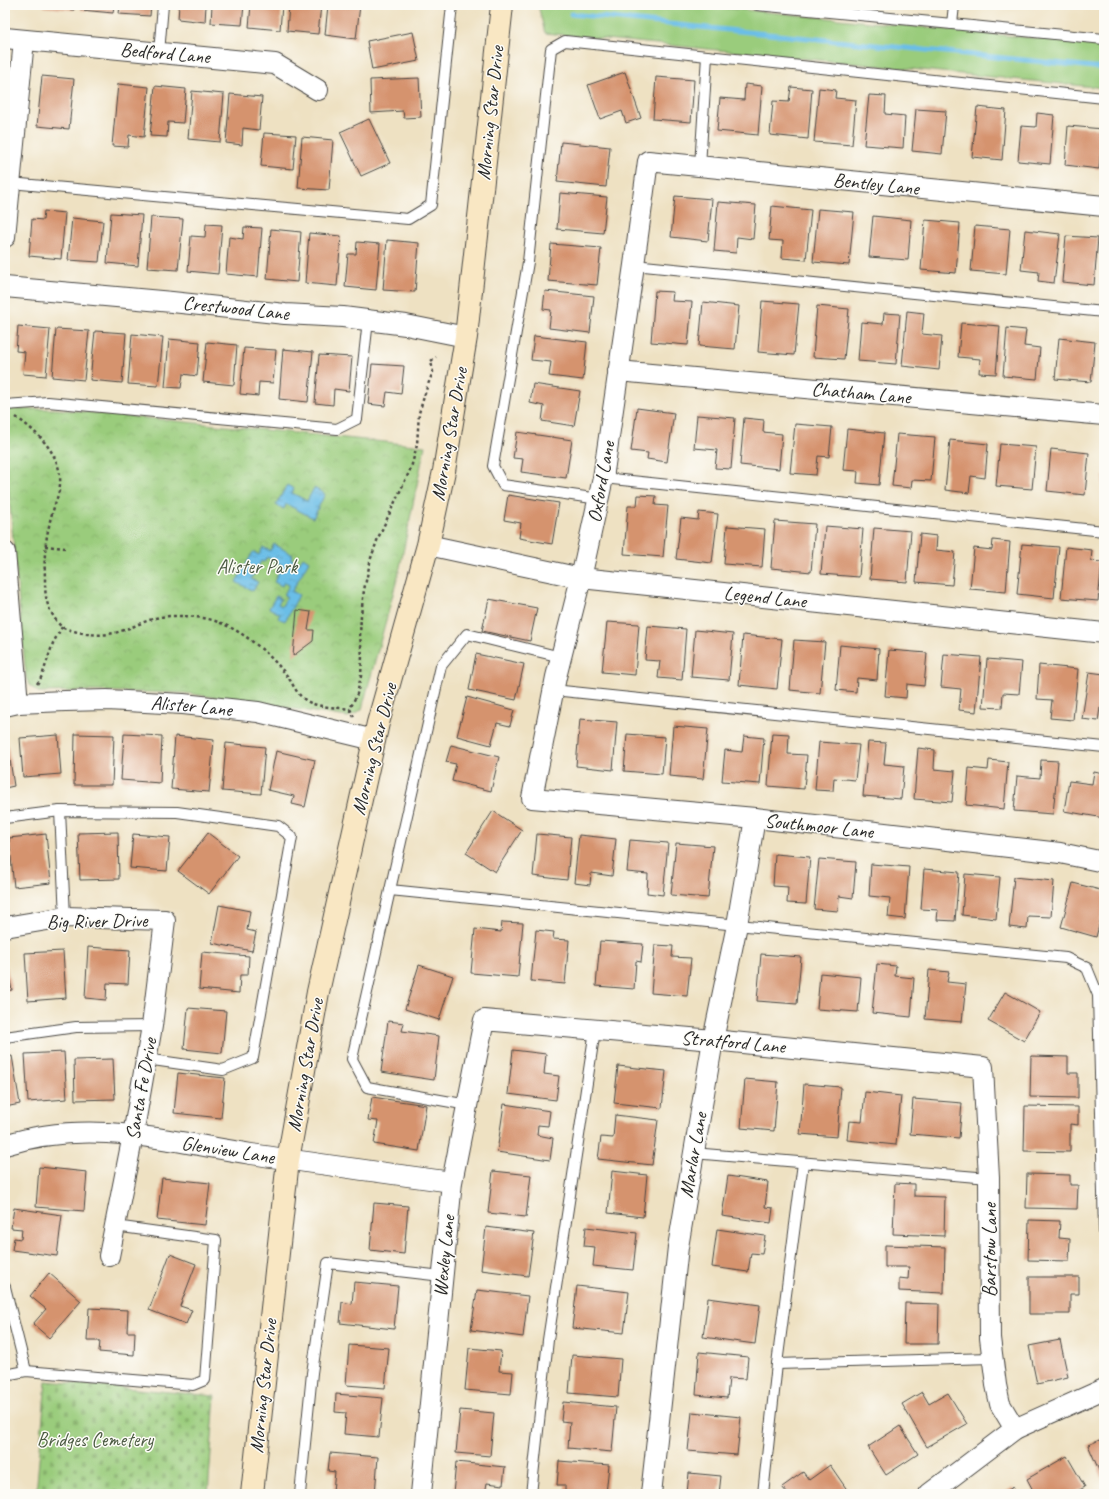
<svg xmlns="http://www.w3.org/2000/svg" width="1109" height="1499" viewBox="0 0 1109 1499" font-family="Caveat,sans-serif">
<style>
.grass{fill:#9acc7c;stroke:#627c54}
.cemetery{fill:url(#cemetery-stones);stroke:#627c54}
.park{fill:url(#park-crowns);stroke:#627c54}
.water{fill:url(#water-ripples);stroke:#4b7489}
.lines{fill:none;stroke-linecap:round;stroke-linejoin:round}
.stream{stroke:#6bbee7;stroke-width:5}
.building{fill:#d5936e}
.lane-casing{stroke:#484642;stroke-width:12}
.street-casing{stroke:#484642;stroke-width:22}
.secondary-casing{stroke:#484642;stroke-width:24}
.path{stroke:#484642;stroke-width:2.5;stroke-dasharray:3 3;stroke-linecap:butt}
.lane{stroke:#fff;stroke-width:10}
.street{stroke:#fff;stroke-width:20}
.secondary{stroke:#f9e7c3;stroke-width:22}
.labels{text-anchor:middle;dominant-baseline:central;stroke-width:3;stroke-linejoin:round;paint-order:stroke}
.street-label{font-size:20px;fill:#2b2b2b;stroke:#fdfcf7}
.park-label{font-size:20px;fill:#4c5b43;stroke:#fdfcf7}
</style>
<defs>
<pattern id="cemetery-stones" width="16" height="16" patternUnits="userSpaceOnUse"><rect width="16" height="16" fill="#9acc7c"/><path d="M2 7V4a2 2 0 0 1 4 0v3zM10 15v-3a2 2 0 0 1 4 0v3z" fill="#85af6b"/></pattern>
<pattern id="park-crowns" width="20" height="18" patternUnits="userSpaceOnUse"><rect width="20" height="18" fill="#9acc7c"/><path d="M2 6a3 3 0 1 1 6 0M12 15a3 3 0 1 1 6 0" fill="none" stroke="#85af6b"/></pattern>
<pattern id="water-ripples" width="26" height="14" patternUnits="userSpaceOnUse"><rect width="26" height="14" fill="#6bbee7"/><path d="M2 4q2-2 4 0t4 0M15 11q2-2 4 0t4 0" fill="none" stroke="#589bbb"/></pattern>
</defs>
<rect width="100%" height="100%" fill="#fdfcf7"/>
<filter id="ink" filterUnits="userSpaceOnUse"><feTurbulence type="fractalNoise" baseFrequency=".025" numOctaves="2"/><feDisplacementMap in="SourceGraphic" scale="8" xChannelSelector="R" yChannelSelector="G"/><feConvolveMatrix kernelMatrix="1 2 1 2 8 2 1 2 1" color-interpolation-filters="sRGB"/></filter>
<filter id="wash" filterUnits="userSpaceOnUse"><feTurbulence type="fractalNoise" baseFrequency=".012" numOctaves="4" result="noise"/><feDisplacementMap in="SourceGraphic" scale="16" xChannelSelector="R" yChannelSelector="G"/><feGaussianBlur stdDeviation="0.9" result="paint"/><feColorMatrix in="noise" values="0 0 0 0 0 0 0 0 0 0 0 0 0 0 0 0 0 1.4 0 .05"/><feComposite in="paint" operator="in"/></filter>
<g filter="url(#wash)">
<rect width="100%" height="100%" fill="#eee1c2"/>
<!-- grass -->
<polygon class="grass" points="538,5 695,5 1104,45 1104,88 545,33"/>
<!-- cemetery -->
<polygon class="cemetery" points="46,1381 215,1396 208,1494 36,1494"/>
<!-- park -->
<polygon class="park" points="10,409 56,409 425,446 399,572 362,709 357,713 348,717 185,693 88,691 38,692 29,685 26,677 5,453 5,412"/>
<!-- water -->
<g class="water">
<polygon points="287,485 294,489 292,493 307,501 314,488 325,494 313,518 286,504 284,509 276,505"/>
<polygon points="274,544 293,555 291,559 299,563 303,557 309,561 292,591 299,595 285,621 278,618 280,614 269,608 276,596 281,599 278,604 282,606 287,597 284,595 289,585 284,582 282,586 274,582 282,565 267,557 264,562 261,561 251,579 258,582 253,591 236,582 253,552 259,555 263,547 270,551"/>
</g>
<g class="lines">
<!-- stream -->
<polyline class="stream" points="571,14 1104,68"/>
</g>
<g id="blocks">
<!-- building -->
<g class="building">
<polygon points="44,5 75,5 74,10 44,7"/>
<polygon points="82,5 114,5 113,13 81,10"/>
<polygon points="120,5 151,5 150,16 119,14"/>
<polygon points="179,5 206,5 205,22 178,19"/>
<polygon points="212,5 244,5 242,25 211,23"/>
<polygon points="251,5 282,5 280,30 249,27"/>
<polygon points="289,5 321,5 318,34 287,31"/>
<polygon points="328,5 360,5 356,39 325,35"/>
<polygon points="413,32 419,61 372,70 367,41"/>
<polygon points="625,72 641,118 626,123 622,111 600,119 588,85"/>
<polygon points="42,76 74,79 69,129 37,126"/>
<polygon points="656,77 694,80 691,122 653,119"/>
<polygon points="419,78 421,117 404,118 403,111 371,113 370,80"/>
<polygon points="118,84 149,87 144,137 129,135 128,147 112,146"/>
<polygon points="745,84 762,86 758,135 717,131 720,98 744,100"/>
<polygon points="155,86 186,89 183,123 168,122 167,137 150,136"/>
<polygon points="791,87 812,89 808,139 770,135 773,101 789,102"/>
<polygon points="819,88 836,90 835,98 856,100 852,145 814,142"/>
<polygon points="192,91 224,94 220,142 188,139"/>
<polygon points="230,94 262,97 259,130 243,128 242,145 226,143"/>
<polygon points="869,95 886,96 885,114 905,116 903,148 864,145"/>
<polygon points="977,107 1006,110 1002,160 972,157"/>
<polygon points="916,109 946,111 942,154 912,151"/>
<polygon points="1037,113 1054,115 1050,164 1018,161 1021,126 1036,127"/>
<polygon points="369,119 390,163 361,176 340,132"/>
<polygon points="1068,126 1103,129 1099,169 1065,165"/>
<polygon points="264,133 296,135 293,169 261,166"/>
<polygon points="302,137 333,140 329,190 298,188"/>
<polygon points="561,142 610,147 606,187 557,182"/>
<polygon points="560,193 607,197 603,233 557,229"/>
<polygon points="675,196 712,199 708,241 671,237"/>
<polygon points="718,202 756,205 753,239 737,237 736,253 714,251"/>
<polygon points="772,206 811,210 806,260 782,258 783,241 769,240"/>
<polygon points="818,209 854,212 849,265 813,262"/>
<polygon points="44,211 65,213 61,259 29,256 32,219 43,220"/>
<polygon points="111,213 142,215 138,266 107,263"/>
<polygon points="873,216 911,220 908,260 869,257"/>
<polygon points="151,217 183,219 178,270 147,268"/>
<polygon points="72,218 103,221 99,262 68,260"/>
<polygon points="925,220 960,223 956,273 921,270"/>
<polygon points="206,224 222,225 218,274 188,271 191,236 205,237"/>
<polygon points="975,226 1010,229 1006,274 971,271"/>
<polygon points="244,227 262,228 258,277 226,274 229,237 243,239"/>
<polygon points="271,229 301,232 297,282 267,279"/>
<polygon points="1025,230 1060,234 1054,283 1038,281 1039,272 1021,270"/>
<polygon points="309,233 341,236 337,286 305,283"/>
<polygon points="1066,236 1098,238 1094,285 1062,282"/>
<polygon points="387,240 419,243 415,292 383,290"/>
<polygon points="357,242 380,244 376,290 345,287 348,254 356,254"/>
<polygon points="551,244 601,248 597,285 548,281"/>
<polygon points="545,291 594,296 590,333 549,328 551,310 543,309"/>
<polygon points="655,291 673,292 672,301 692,302 688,345 651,342"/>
<polygon points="762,301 799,304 794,355 758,352"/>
<polygon points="703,302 739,306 735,349 699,346"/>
<polygon points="817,306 849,309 844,359 813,357"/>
<polygon points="907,311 924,313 922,334 942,336 939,370 902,366"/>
<polygon points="884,313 900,314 896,364 858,361 861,322 883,324"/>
<polygon points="961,323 1000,326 996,374 979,373 980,359 958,357"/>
<polygon points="18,326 50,329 46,376 23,374 25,352 16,351"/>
<polygon points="1007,328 1026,330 1024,346 1040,348 1037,379 1003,376"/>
<polygon points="56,329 89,331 84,380 52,377"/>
<polygon points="95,331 126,333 122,383 90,380"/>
<polygon points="132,334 163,337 158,386 128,384"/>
<polygon points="534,336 587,342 583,380 549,376 551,362 531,360"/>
<polygon points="1059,338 1095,342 1091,382 1055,379"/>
<polygon points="169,339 200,342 197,376 183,374 181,388 165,387"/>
<polygon points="207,342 237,345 234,385 203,382"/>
<polygon points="244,348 276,350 273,383 259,382 258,396 240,394"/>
<polygon points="283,349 313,352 308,402 279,399"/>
<polygon points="319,355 352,357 349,391 334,389 333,405 315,403"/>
<polygon points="372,364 404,366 401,394 387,392 385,406 368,404"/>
<polygon points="533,384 580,391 574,426 542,421 544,406 530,403"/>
<polygon points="637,408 674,413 667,462 647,459 648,453 631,451"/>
<polygon points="697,415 735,418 731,469 715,468 717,450 694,448"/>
<polygon points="744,418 764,420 763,432 782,434 779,469 740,465"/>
<polygon points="795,424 832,427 829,457 818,456 816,475 790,473"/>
<polygon points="847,429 884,433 879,485 857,483 858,471 843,470"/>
<polygon points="517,432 572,440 566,478 521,472 523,459 513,458"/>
<polygon points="897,434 935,437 931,481 912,480 911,488 892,486"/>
<polygon points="950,440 988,444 985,478 971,476 969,493 945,490"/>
<polygon points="1000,444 1036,447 1032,489 996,486"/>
<polygon points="1051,449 1089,453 1085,495 1047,491"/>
<polygon points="1103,476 1104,476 1104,491 1102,490"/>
<polygon points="508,495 559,503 552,544 519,538 521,523 504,520"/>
<polygon points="638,495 656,496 655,505 668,506 663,557 624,554 628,506 637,506"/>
<polygon points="699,512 718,514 712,563 676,559 681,518 698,520"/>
<polygon points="775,521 815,524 811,572 771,568"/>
<polygon points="727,526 765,529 762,567 724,564"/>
<polygon points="825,526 863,529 859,577 821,574"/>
<polygon points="874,528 911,531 907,582 870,579"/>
<polygon points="920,534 937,536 936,550 955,552 952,585 916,582"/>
<polygon points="993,540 1010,542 1006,592 970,589 974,548 992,550"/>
<polygon points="1022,544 1059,547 1054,598 1017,594"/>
<polygon points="1066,547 1092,550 1091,561 1102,562 1098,601 1061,598"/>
<polygon points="489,599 537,608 530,641 482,631"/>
<polygon points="297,610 311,612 308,630 314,630 313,641 293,656"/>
<polygon points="607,622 639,624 635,675 602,672"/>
<polygon points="648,626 686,629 682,680 658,678 660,661 645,660"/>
<polygon points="695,630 733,634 729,680 691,677"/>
<polygon points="743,635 782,639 777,689 739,685"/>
<polygon points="794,640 825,642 820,693 790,690"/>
<polygon points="840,645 879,649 877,680 857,678 856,692 836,690"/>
<polygon points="889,650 927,653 924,686 907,684 906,698 885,696"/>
<polygon points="476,654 524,664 516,700 469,690"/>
<polygon points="944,654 981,657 976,712 959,710 961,689 941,687"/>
<polygon points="987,659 1022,662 1019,694 1003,693 1002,708 983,707"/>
<polygon points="1039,665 1078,669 1073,720 1050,718 1052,700 1037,699"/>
<polygon points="1089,672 1104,674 1104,709 1100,708 1098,721 1082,719"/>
<polygon points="467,697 514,710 510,726 497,723 491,745 457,736"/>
<polygon points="580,719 617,722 613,770 576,766"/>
<polygon points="673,726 708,729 703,779 669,776"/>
<polygon points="772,733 789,734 788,754 807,755 804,789 768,786"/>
<polygon points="75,734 114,735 112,785 74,785"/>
<polygon points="124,734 162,736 160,783 121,780"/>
<polygon points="627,734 665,737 662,774 624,771"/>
<polygon points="58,735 61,774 23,777 20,738"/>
<polygon points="175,736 214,740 209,792 171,789"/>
<polygon points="744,736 764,738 760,784 722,781 725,750 742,752"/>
<polygon points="5,740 7,740 14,786 5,788"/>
<polygon points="819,742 859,745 855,780 834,778 833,791 815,790"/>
<polygon points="868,742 886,743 884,764 904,766 901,799 863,796"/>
<polygon points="226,743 265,747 261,794 222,791"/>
<polygon points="451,745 499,757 491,791 452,781 456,764 446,762"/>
<polygon points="918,748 935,750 934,769 955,771 952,802 914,799"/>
<polygon points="276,751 315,760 305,807 292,804 294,796 268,790"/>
<polygon points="989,760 1008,762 1004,809 966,805 969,768 988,770"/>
<polygon points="1041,760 1058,761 1053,814 1014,811 1017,776 1040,778"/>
<polygon points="1094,772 1104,774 1104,818 1064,811 1069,781 1092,784"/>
<polygon points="493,811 522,830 495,872 466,853"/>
<polygon points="118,832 119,879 80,880 78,833"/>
<polygon points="208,833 238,856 209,894 178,871"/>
<polygon points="46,834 51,883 14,887 9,838"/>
<polygon points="133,834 170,837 167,871 130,868"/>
<polygon points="537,834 571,837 567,880 533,876"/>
<polygon points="579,835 616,839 612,876 591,873 590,885 574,883"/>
<polygon points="630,840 668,843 663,895 647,893 648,874 627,872"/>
<polygon points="676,843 713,846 708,898 671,895"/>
<polygon points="775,854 810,857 806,904 787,903 788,887 773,886"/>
<polygon points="819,859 856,862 853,898 839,896 838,911 814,909"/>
<polygon points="871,864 909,867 905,919 888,917 890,898 869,896"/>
<polygon points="924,869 959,872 955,921 937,920 938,910 921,909"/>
<polygon points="965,874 1000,877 996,919 962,915"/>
<polygon points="1014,877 1054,881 1051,917 1028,916 1027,929 1009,927"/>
<polygon points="1073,883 1104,891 1104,907 1096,937 1061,927"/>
<polygon points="219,905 250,911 247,930 256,932 252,951 212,943"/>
<polygon points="502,922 523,923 518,977 471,973 475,929 501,932"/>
<polygon points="536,930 554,932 553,939 569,940 565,984 531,981"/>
<polygon points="600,941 643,944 641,962 636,961 634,989 596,986"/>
<polygon points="655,945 673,946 672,957 691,958 687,996 651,993"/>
<polygon points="88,947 130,950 128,984 107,983 106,1000 85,998"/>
<polygon points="63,951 66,998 28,1001 25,953"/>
<polygon points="202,952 249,956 248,975 240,975 239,993 199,989"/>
<polygon points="761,954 801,957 797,1004 757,1001"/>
<polygon points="5,960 12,990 5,991"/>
<polygon points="877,964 896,966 895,976 914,978 911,1017 872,1013"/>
<polygon points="419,965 453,976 439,1020 405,1009"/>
<polygon points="929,970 949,972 947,982 966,984 962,1022 925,1019"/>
<polygon points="820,973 861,977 858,1012 817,1009"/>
<polygon points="1005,992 1040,1012 1024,1041 988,1021"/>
<polygon points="188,1008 226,1011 222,1053 184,1049"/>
<polygon points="388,1021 404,1023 402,1031 439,1036 434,1080 381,1072"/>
<polygon points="513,1050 546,1054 544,1074 559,1076 556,1100 508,1094"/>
<polygon points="64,1052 67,1099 28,1102 25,1054"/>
<polygon points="12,1056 20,1104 5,1107 5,1057"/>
<polygon points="1031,1056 1068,1057 1068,1073 1078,1073 1078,1098 1030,1097"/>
<polygon points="113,1059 115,1099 75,1100 74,1060"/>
<polygon points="618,1066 666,1071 662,1108 614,1103"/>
<polygon points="178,1073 225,1078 221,1118 174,1113"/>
<polygon points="745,1079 778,1082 774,1131 741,1128"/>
<polygon points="804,1084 841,1087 837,1137 800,1134"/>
<polygon points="865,1092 901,1096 896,1145 847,1140 849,1121 862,1122"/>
<polygon points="372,1097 426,1105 419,1151 374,1144 378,1121 368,1120"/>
<polygon points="913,1099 962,1103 959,1138 910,1134"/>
<polygon points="504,1104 550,1111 548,1126 538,1125 537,1135 553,1138 550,1160 497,1152"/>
<polygon points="1025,1106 1078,1107 1078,1125 1070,1124 1070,1152 1024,1151"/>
<polygon points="615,1115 658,1120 652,1165 598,1159 601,1137 613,1138"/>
<polygon points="39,1167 87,1172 84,1211 36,1207"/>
<polygon points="493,1171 531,1175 526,1217 488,1213"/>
<polygon points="612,1171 647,1175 643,1217 608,1213"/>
<polygon points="1027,1174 1070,1175 1070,1185 1078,1185 1077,1209 1026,1208"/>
<polygon points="728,1176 768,1182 765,1207 773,1208 771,1223 722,1216"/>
<polygon points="162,1178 210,1183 205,1225 157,1220"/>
<polygon points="895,1183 914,1184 914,1196 945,1197 944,1236 893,1234"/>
<polygon points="374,1203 408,1206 404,1254 370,1250"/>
<polygon points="14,1208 62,1215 57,1256 12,1250 14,1238 21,1239 22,1229 11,1228"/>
<polygon points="1029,1220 1060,1221 1059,1238 1070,1239 1069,1261 1028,1260"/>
<polygon points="486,1227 534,1233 528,1276 481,1270"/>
<polygon points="586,1227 637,1233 633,1270 593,1266 595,1247 584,1246"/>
<polygon points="717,1229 765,1236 762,1254 751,1253 748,1272 712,1267"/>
<polygon points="885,1245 945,1247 944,1293 899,1291 899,1278 908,1279 909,1267 885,1267"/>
<polygon points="170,1254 196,1264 180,1306 192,1310 186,1324 149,1310"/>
<polygon points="49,1273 81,1301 49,1338 33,1324 46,1309 30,1296"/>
<polygon points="1029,1277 1079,1277 1079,1294 1070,1294 1070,1314 1029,1314"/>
<polygon points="354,1282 398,1286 394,1329 340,1323 342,1302 352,1304"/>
<polygon points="577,1286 629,1292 624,1333 572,1328"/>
<polygon points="477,1290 528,1296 523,1337 471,1330"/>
<polygon points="708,1298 760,1305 755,1344 703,1337"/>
<polygon points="905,1303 939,1304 938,1344 904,1344"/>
<polygon points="89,1308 128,1310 127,1332 135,1332 134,1355 99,1352 100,1341 87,1341"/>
<polygon points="1060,1340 1068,1377 1037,1384 1029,1346"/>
<polygon points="349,1345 389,1348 385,1388 346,1385"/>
<polygon points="469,1348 501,1351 499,1371 513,1372 511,1394 465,1390"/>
<polygon points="699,1352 748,1357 746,1379 729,1378 727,1398 696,1395"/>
<polygon points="572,1355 621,1359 618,1397 569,1393"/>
<polygon points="922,1392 929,1404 948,1393 967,1424 927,1447 902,1404"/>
<polygon points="336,1394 383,1398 379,1437 344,1434 346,1413 335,1412"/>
<polygon points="563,1402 616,1407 612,1452 568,1448 570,1422 561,1421"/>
<polygon points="460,1410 494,1413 490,1456 456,1453"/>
<polygon points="692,1412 741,1417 737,1455 688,1451"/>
<polygon points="900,1426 918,1454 886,1475 868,1447"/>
<polygon points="1104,1438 1104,1482 1088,1445"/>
<polygon points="330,1453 378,1457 375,1494 333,1491 335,1472 328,1471"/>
<polygon points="1067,1456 1085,1487 1072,1494 1035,1494 1027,1479"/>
<polygon points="559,1461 609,1465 606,1494 565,1494 565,1485 557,1485"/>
<polygon points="456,1462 505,1467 503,1485 487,1483 485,1494 453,1494"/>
<polygon points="830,1465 850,1494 788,1494 782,1487 803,1472 809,1480"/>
<polygon points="689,1473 721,1476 719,1494 687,1494"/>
<polygon points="1013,1487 1017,1494 1002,1494"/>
</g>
</g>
</g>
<g filter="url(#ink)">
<use href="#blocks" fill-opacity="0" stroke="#484642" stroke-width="1"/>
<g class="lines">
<!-- lane casing -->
<g class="lane-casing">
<g id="lane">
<polyline points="757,5 952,24 954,5"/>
<polyline points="952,24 1104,39"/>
<polyline points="159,53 163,5"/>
<polyline points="700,166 707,56"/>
<polyline points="10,183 408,219 431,205 452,5"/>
<polyline points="634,265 1104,312"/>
<polyline points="5,405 48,402 337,429 357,419 368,320"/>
<polyline points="603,478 1104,531"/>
<polyline points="599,499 503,485 493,466 528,262 551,49 565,41 1104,98"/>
<polyline points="561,657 467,634 441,666 390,890 1066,958 1087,968 1098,995 1104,1232"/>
<polyline points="553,690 1104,747"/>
<polyline points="5,818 60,811"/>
<polyline points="390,890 352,1059 367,1087 468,1105"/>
<polyline points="65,917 60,811 177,812 278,826 292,837 253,1058 223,1070 146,1059"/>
<polyline points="5,1037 76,1027 152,1026"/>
<polyline points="693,1153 989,1178"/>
<polyline points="803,1163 777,1364 992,1358"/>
<polyline points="5,1287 26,1371"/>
<polyline points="5,1375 26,1371 193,1385 205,1380 216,1240 115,1226"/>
<polyline points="300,1494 312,1373 328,1263 442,1276"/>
<polyline points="531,1494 548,1340 595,1030"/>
<polyline points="763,1494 777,1364"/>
</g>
</g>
<!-- street casing -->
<g class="street-casing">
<g id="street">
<polyline points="5,38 275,64 318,90"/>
<polyline points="1104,206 648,161 634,265 603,478 581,578 556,677 532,798 755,818 1060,853 1104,862"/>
<polyline points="5,237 24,40"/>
<polyline points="5,287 172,302 285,314 343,317 406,325 466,337"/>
<polyline points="618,371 1104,415"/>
<polyline points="428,545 581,578 1104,633"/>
<polyline points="5,552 18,703"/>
<path id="s1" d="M 5,706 L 18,703 L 65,701 L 107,700 L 183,704 L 258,712 L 374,740"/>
<polyline points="5,927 65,917 165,920 152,1026 133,1135 109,1256"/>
<path d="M 5,1145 C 88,1118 168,1141 251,1154 C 318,1164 385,1173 452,1182"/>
<polyline points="421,1494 452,1182 484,1020 713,1040 983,1067 989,1178 990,1338 996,1385 1000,1404 1015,1429"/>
<polyline points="651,1494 678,1247 713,1040 737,925 755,818"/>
<polyline points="929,1494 1015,1429 1104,1389"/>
</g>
</g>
<!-- secondary casing -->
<g class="secondary-casing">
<polyline id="secondary" points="252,1494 288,1160 318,992 378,723 428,545 444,471 466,337 502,5"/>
</g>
<!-- path -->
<g class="path">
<path d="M 16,417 C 40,434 66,459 59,491 C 56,503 51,514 49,526 C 45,543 44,560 45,577 C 45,589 45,601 51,612 C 53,616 58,624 62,627 C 64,629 68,629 70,630 C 87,635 104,637 121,631 C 134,627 146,620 160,617 C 175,615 189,616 203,618 C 235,623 269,652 288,677 C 293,684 296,693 304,699 C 315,708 336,707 350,709"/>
<polyline points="45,546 65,548"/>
<polyline points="37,684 42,676 53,643 62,627"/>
<polyline points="354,717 350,709 357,694 361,676 362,656 360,636 361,615 364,590 371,558 378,538 411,468 417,445 419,413 427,387 433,372 431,361 436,357"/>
</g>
<!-- lane -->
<use href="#lane" class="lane"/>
<!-- street -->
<use href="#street" class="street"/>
<!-- secondary -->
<use href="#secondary" class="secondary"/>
</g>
</g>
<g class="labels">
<!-- street labels -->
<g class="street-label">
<text transform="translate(165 53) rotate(5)">Bedford Lane</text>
<text transform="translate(490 113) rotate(-84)">Morning Star Drive</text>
<text transform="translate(876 184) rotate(6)">Bentley Lane</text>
<text transform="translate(236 308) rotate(6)">Crestwood Lane</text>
<text transform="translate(861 393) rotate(5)">Chatham Lane</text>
<text transform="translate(449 434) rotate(-80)">Morning Star Drive</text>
<text transform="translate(601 482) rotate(-80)">Oxford Lane</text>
<text transform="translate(765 597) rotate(6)">Legend Lane</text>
<text stroke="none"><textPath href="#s1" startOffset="187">Alister Lane</textPath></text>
<text transform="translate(374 749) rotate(-76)">Morning Star Drive</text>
<text transform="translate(819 826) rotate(6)">Southmoor Lane</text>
<text transform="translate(97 921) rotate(-1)">Big River Drive</text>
<text transform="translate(733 1042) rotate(5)">Stratford Lane</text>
<text transform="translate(305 1065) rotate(-80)">Morning Star Drive</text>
<text transform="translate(141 1089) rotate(-80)">Santa Fe Drive</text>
<text transform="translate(228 1150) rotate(9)">Glenview Lane</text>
<text transform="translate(693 1155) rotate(-80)">Marlar Lane</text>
<text transform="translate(989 1250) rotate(-90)">Barstow Lane</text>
<text transform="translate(444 1256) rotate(-84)">Wexley Lane</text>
<text transform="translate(263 1386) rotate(-84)">Morning Star Drive</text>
</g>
<!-- park labels -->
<g class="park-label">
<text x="257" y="566">Alister Park</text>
<text x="95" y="1439">Bridges Cemetery</text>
</g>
</g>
<!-- margin -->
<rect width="1109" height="1499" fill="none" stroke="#fdfcf7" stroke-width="20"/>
</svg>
